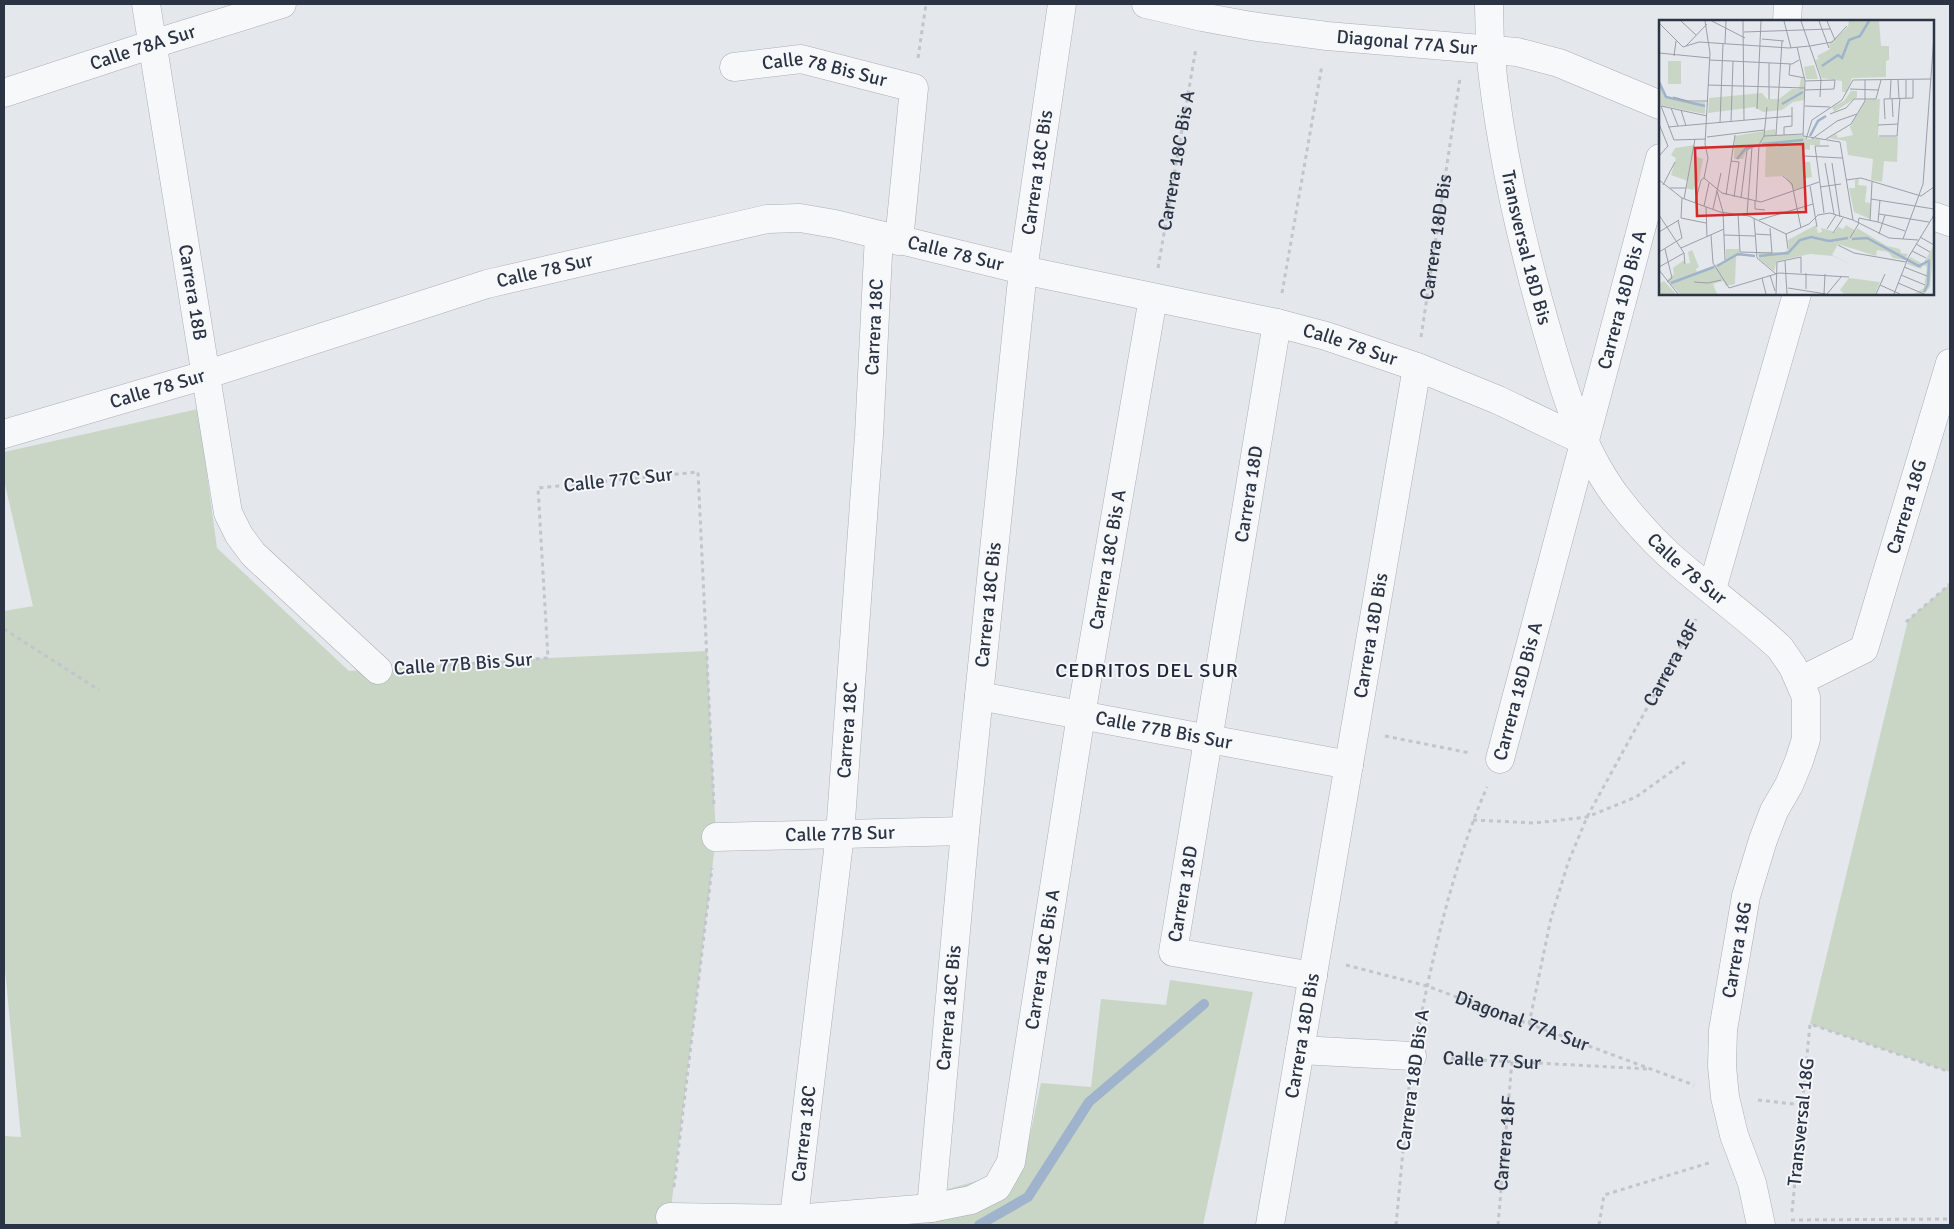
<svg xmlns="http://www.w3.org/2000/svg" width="1954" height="1229" viewBox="0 0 1954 1229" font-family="Signika,sans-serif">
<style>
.green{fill:#c9d6c5}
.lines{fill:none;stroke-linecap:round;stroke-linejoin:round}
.stream{stroke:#9fb4cc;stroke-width:10}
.minor-casing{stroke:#a9aeb7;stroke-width:29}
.tertiary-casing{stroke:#a9aeb7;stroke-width:29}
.path{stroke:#c2c5cb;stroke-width:3;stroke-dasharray:4 4;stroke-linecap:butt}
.minor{stroke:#f7f8fa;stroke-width:28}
.tertiary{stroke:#f7f8fa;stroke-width:28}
.labels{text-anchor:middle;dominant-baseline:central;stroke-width:4;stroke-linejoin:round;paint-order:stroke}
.street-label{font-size:19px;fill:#2b3445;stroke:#f4f6f9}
.neighbourhood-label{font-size:20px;letter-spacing:1px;fill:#1d2536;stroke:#f4f6f9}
.inset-river{fill:none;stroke:#9fb4cc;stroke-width:2.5}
.inset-road{fill:none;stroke:#9a9fa9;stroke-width:1}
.view{fill:#d62828;fill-opacity:0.15;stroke:#d62828;stroke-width:2.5}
.inset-edge{fill:none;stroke:#2b3445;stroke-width:2.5}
</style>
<rect width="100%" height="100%" fill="#e4e7ec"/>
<!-- green -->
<g class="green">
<polygon points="198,409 217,548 349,671 548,658 707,651 716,837 670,1217 667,1225 4,1225 4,1136 21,1137 4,959 4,611 33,606 4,480 4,452"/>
<polygon points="1950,584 1950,1072 1810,1024 1908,620"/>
<polygon points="1170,980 1253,992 1203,1225 819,1225 1023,1168 1041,1083 1091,1087 1101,999 1166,1005"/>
</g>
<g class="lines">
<!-- stream -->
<polyline class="stream" points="979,1225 1028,1197 1089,1102 1204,1004"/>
<!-- minor casing -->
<g class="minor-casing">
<g id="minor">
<path id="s7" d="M 146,4 L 228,513 L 239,535 L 253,554 L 378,670"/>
<polyline points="1489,4 1490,49"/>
<polyline points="1787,21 1788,4"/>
<path id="s8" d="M 734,67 L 801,59 L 914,88 L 899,241"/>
<path id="s9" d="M 4,93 L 153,44 L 282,4"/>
<polyline points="1277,323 1173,952 1313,976"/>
<path id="s10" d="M 4,434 L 205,375 L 487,284 L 767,219 L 800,218 L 835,224 L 1023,270 L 1277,323 L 1326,336 L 1417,367 L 1498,400 L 1584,441"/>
<polyline points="1712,589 1797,294"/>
<path id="s11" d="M 1800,681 L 1864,649 L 1950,363"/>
<path id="s12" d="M 979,696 L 1349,765"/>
<path id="s13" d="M 1500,759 L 1660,158"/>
<path id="s14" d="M 716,837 L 965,831"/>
<polyline points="1300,1050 1412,1056"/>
<path id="s15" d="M 931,1208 L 965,831 L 1023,270 L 1062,4"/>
<path id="s16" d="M 670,1217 L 794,1219 L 931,1208 L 971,1200 L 997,1187 L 1011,1162 L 1081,715 L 1153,298"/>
<path id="s17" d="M 793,1225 L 840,834 L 869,435 L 879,235"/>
<path id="s18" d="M 1270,1225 L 1417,367"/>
</g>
</g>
<!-- tertiary casing -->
<g class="tertiary-casing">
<g id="tertiary">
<path id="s19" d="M 1146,4 L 1202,17 L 1251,26 L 1327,36 L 1517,52 L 1559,63 L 1660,105"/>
<path id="s20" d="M 1490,49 C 1499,148 1522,246 1550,341 C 1566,396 1583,454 1619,500 C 1633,518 1650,537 1667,553 C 1703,586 1744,614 1780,648 L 1793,667 L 1806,697 L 1806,739 L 1799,761 L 1789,785 L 1774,811 L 1763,840 L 1746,896 L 1723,1030 L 1722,1066 L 1725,1097 L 1734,1135 L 1752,1183 L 1761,1225"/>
<polyline points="1933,216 1950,222"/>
</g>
</g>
<!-- path -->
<g class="path">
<polyline points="918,58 926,4"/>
<path id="s1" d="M 1158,268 L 1196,48"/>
<polyline points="1282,293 1322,65"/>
<path id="s2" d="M 1421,337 L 1460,78"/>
<polyline points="1906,622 1950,584"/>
<polyline points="4,629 99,690"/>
<polyline points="408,668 548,658 538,488 698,472 714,807"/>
<polyline points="1385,736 1470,753"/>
<polyline points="1473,820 1535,823 1587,817 1636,797 1685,762"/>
<path id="s3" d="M 1346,965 L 1427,986 L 1694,1085"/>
<path id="s4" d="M 1529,1024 L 1551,918 L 1568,863 L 1587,817 L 1696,619"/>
<path d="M 1419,1026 C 1435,946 1454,863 1487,787"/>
<path id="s5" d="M 1443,1058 L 1649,1069"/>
<polyline points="1758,1100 1802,1105"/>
<polyline points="674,1187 712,868"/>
<polyline points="1792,1212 1810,1024 1950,1072"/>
<polyline points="1791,1220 1950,1219"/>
<polyline points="1396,1225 1409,1087"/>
<path id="s6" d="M 1498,1225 L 1512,1061"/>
<polyline points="1599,1225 1604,1195 1712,1162"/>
</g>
<!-- minor -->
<use href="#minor" class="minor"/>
<!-- tertiary -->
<use href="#tertiary" class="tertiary"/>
</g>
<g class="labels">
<!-- street labels -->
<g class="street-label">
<text stroke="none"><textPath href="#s19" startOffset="264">Diagonal 77A Sur</textPath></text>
<text stroke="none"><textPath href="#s9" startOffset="146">Calle 78A Sur</textPath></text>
<text stroke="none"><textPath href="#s8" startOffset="92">Calle 78 Bis Sur</textPath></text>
<text stroke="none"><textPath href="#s1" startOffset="109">Carrera 18C Bis A</textPath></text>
<text stroke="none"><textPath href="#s15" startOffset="1041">Carrera 18C Bis</textPath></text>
<text stroke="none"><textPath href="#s2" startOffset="101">Carrera 18D Bis</textPath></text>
<text stroke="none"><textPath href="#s20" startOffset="202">Transversal 18D Bis</textPath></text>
<text stroke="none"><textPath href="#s10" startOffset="986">Calle 78 Sur</textPath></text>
<text stroke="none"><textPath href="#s10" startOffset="565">Calle 78 Sur</textPath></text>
<text stroke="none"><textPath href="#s7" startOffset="292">Carrera 18B</textPath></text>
<text stroke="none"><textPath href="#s13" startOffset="475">Carrera 18D Bis A</textPath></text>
<text stroke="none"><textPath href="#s17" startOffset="902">Carrera 18C</textPath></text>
<text stroke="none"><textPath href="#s10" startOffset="1391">Calle 78 Sur</textPath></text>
<text stroke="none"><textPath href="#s10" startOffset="160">Calle 78 Sur</textPath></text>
<text transform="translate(618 480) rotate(-6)">Calle 77C Sur</text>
<text transform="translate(1249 494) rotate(-81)">Carrera 18D</text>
<text stroke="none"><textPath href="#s11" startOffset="220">Carrera 18G</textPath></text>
<text stroke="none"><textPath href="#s16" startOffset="970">Carrera 18C Bis A</textPath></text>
<text stroke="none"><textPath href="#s20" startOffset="570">Calle 78 Sur</textPath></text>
<text stroke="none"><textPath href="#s15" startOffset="606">Carrera 18C Bis</textPath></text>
<text stroke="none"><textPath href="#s18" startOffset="598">Carrera 18D Bis</textPath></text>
<text stroke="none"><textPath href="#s4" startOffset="391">Carrera 18F</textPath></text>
<text transform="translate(463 664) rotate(-4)">Calle 77B Bis Sur</text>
<text stroke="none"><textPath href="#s13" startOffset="70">Carrera 18D Bis A</textPath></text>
<text stroke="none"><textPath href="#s12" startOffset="188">Calle 77B Bis Sur</textPath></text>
<text stroke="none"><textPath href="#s17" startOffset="498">Carrera 18C</textPath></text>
<text stroke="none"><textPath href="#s14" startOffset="124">Calle 77B Sur</textPath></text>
<text transform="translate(1183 894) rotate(-80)">Carrera 18D</text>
<text transform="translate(1737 950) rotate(-80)">Carrera 18G</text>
<text stroke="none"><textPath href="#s16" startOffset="565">Carrera 18C Bis A</textPath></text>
<text stroke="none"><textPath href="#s15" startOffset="201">Carrera 18C Bis</textPath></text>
<text stroke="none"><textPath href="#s3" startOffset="185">Diagonal 77A Sur</textPath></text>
<text stroke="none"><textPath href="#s18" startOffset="192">Carrera 18D Bis</textPath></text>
<text stroke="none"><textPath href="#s5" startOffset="49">Calle 77 Sur</textPath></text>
<text transform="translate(1413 1080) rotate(-82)">Carrera 18D Bis A</text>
<text transform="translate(1801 1122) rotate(-84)">Transversal 18G</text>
<text stroke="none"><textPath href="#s17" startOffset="92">Carrera 18C</textPath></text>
<text stroke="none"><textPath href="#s6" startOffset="82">Carrera 18F</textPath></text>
</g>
<!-- neighbourhood labels -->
<g class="neighbourhood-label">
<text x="1147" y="670">CEDRITOS DEL SUR</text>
</g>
</g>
<!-- overview -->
<g transform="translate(1659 20)">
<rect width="275" height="275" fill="#e4e7ec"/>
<path d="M 190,1 L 220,1 L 222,26 L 230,26 L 230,40 L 227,41 L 227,57 L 193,58 L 188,72 L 183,72 L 183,61 L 163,58 L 156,40 L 160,39 L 158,36 L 171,29 L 170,24 L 189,7 ZM 9,41 L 22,41 L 22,64 L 9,64 ZM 155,45 L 159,59 L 147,59 L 145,47 ZM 142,58 L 145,59 L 145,80 L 134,82 L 123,90 L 104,92 L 96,87 L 49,93 L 50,78 L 103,73 L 108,79 L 120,79 L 133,69 L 140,69 ZM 0,59 L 8,76 L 26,82 L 46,82 L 46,94 L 0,85 ZM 192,71 L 198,71 L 198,77 L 175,92 L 173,87 L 185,81 ZM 221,79 L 219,117 L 239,117 L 238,142 L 225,141 L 223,162 L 212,160 L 214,139 L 189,135 L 187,121 L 170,118 L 177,114 L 179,118 L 194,115 L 191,107 L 207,80 ZM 116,109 L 117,115 L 142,115 L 147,119 L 161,119 L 161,125 L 151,125 L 151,130 L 143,129 L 145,142 L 151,142 L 153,157 L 144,159 L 146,167 L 135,170 L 126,156 L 106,157 L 107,125 L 88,129 L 84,139 L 75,139 L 76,116 ZM 36,125 L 35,136 L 44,139 L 40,161 L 34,170 L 27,168 L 29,161 L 12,155 L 17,138 L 12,135 L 16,128 ZM 200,159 L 199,165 L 208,166 L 206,182 L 211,183 L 211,199 L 195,192 L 190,168 L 196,168 L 196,160 ZM 157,205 L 159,213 L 163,212 L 162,208 L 176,212 L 179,207 L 184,209 L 187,205 L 197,211 L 198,208 L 228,226 L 241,229 L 242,233 L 249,234 L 246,240 L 234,238 L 229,232 L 218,230 L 217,236 L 179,224 L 173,235 L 197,247 L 174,236 L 151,234 L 118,241 L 115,251 L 100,239 L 99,232 L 125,232 L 130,229 L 129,220 ZM 275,225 L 271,267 L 265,274 L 255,274 L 265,268 L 268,247 L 264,245 L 262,249 L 248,244 L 251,237 L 264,244 ZM 67,229 L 80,229 L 81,233 L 96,236 L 77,236 L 76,264 L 67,266 L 64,261 L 54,264 L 58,274 L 21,274 L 8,260 L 15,254 L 14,248 L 25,240 L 26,244 L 31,243 L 29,232 L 33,230 L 40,247 L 37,249 L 38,252 L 67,241 ZM 190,258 L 221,262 L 216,274 L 185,274 L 181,270 ZM 5,261 L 17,274 L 0,274 L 0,264 Z" fill="#c9d6c5"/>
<path class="inset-river" d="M 163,46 L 179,35 L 183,38 L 190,20 L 201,16 L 210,1M 0,62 L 7,77 L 46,86M 123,84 L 144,72M 151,116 L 159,101 L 167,96M 103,124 L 144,120M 78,139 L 87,128 L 99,125M 193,219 L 208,218 L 260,246 L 271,240M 100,236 L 129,233 L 141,220 L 152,217 L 170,221 L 189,218M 58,246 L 79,234 L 96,236M 12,263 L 55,247M 265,272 L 269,264 L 270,242"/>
<path class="inset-road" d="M 22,1 L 37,15M 53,1 L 86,18M 84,1 L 85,100M 125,1 L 132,28M 142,1 L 162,59 L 161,77M 160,1 L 170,28M 168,1 L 176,20M 0,3 L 24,27 L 40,22 L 130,28 L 151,26 L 173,22 L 188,6M 85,12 L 171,9M 103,19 L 125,21M 66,23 L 67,1M 27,26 L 48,4M 138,27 L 146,61 L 144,116 L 181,122 L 194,200M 0,33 L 51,38M 15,36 L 17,21M 51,40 L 133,44 L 140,40M 131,44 L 130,55 L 146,58M 239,60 L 240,78M 247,60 L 247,78M 146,61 L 176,60M 49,65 L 146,68M 191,69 L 219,70M 146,70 L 175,69 L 176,60M 14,77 L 29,81 L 48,81M 231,78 L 232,60M 233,78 L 234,97M 110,79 L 110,43M 146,86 L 171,87M 12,88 L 19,106M 98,89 L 102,1M 22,90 L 27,106M 171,94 L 187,88 L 195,79 L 217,79 L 222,60M 226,99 L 225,79 L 254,78 L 254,60M 72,102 L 74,41M 61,103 L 64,23M 0,104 L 9,126 L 0,136M 219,105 L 239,104M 9,107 L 133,96M 117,115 L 123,21M 125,115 L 125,107 L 133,106 L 133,87M 105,116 L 144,114M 220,116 L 238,116 L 241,78M 48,117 L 105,110M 47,119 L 15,120 L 2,86 L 48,96M 147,119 L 153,100 L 183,80 L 194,60 L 272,59M 153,119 L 178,101 L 198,94M 167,119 L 192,104 L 206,81 L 206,60M 145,136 L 183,138M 72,141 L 80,142 L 75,177M 166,143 L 175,194M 173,143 L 181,197M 124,156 L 133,164 L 142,208M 45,158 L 49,138 L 46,124 L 51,33 L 46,1M 45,158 L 63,173 L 102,182 L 160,162M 0,160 L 23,178 L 61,192 L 90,196 L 127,214M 187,160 L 202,158 L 262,176 L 275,167M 4,165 L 16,142M 151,166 L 158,207M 161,167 L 182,164M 11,168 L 27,168M 58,171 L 64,192 L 66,240M 67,175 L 76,115M 82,178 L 88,130 L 93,127M 25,179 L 36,119M 212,179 L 275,189M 96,181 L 96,189 L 106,190M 97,181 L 100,125 L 105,116 L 108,87M 36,183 L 42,160 L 45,158M 45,186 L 50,163M 47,187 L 48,217M 54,189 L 62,153M 79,193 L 81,232 L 113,233 L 111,208M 165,193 L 156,126 L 170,126M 220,194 L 270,202M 0,195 L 25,233 L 26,244M 88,195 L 93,127M 22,198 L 47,203M 22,198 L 23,178M 95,198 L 98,238 L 117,254M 100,200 L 154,184M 211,201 L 213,162M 219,202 L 221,180M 199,203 L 200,198 L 219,202 L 246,211M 168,209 L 177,195M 0,212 L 20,200M 174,213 L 184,198M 96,214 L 112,215M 127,214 L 150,204 L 159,195 L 171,193 L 194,200 L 230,218 L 259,220M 127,214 L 129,229M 220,214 L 226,195M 52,215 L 54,243 L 70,268M 65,215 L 96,216M 261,217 L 275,225M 191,218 L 200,203M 244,219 L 264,164 L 275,16M 257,224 L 271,232M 179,225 L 195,233 L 247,242M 22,228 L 65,209M 6,229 L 13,258 L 8,262M 253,231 L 267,238M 0,232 L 23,218 L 19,200M 126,241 L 128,274M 0,247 L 25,233M 245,247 L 268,256M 0,250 L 19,274M 111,255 L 116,271M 242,255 L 266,265M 103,258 L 107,274M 35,262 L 49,263 L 62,260M 239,263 L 265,274M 221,265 L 241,274M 70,268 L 120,253 L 190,257M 129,268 L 167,274M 147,269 L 147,253M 117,274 L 118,242 L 142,237 L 142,253M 165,274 L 166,254M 168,274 L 182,257M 217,274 L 226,254M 235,274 L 249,238 L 275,195"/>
<path class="view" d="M 144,124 L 147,192 L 38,196 L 36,128 Z"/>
<rect width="275" height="275" class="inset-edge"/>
</g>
<!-- border -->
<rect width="1954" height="1229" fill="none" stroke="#2b3445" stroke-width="10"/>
</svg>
